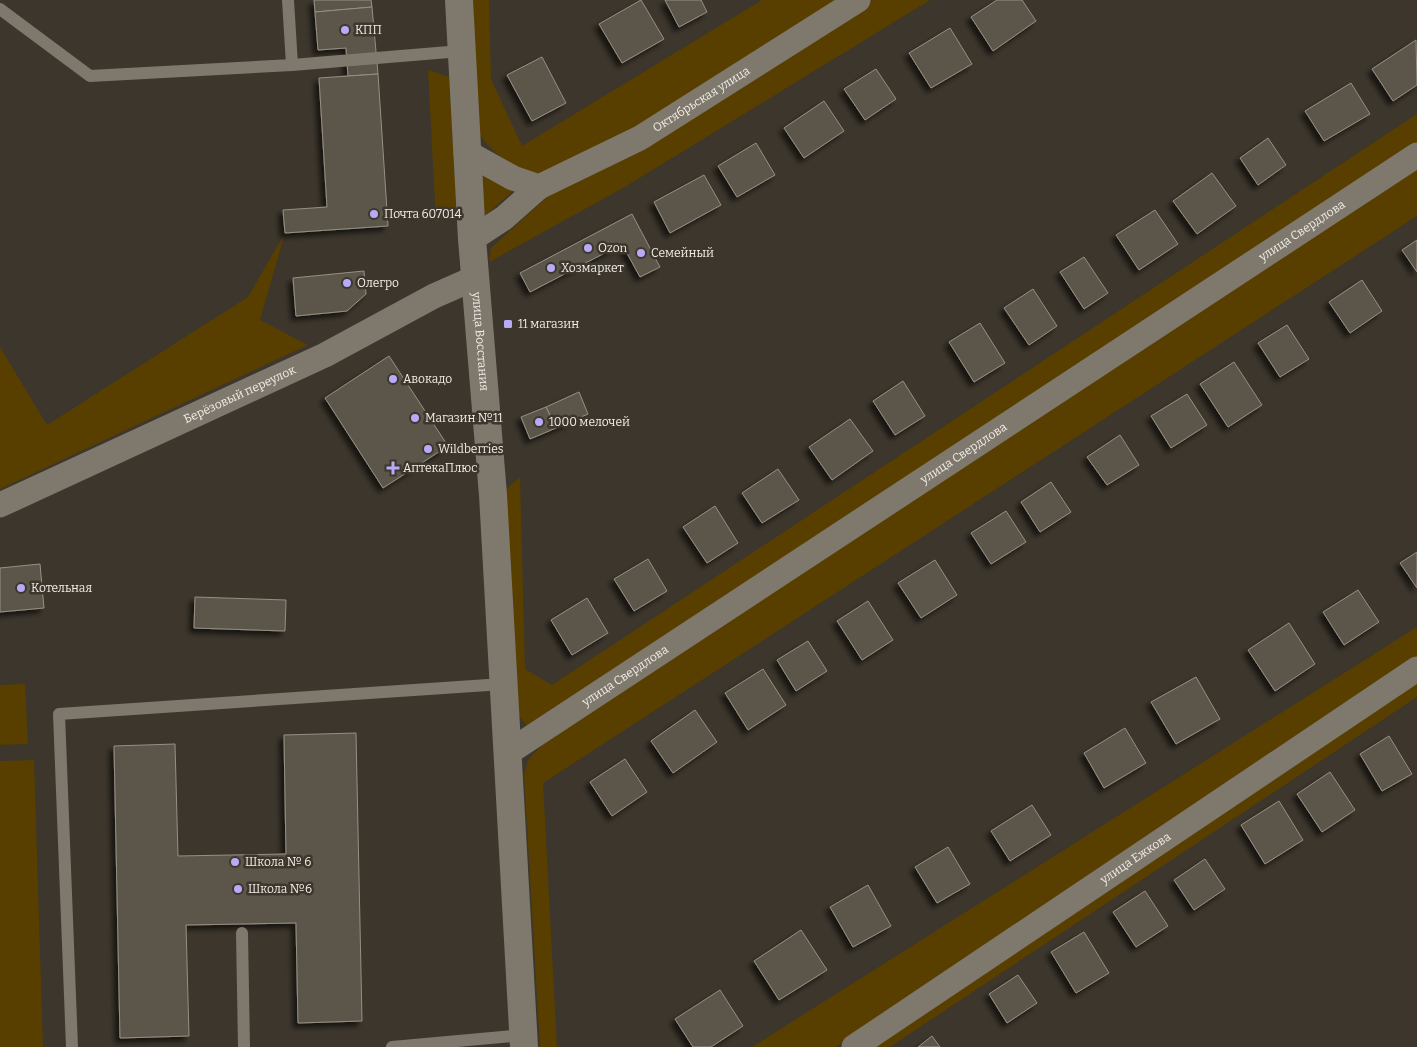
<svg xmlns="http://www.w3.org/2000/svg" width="1417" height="1047" viewBox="0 0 1417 1047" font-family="Bitter,serif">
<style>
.green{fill:#583f00}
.building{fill:#5b554a;stroke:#979084;filter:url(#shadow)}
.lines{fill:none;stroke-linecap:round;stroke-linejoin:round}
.service{stroke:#7e786d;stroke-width:12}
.minor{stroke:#7e786d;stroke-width:25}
.secondary{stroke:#7e786d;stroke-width:28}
.poi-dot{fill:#b9aaf7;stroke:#3c362c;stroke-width:2}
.labels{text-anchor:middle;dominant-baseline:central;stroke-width:5;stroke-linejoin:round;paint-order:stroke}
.poi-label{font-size:12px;fill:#f0ece6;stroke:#3c362c;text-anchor:start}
.street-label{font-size:12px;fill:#f0ece6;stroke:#3c362c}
</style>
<defs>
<filter id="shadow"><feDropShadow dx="-4.5" dy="4.5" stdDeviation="2.5" flood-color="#0009"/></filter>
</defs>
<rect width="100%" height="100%" fill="#3c362c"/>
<!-- green -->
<g class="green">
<path d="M 472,0 L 489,0 L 491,79 L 522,146 L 762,0 L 840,0 L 636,128 L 542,175 C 515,170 494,155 478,133 Z"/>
<polygon points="872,0 930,0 623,188 489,262 491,248 549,195 645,143"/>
<polygon points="428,70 449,77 457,211 436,222"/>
<polygon points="1417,114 1417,146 527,726 519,716 505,490 520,477 525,669 552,685"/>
<polygon points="1417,166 1417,216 543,783 557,1047 540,1047 524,775 528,760 542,745"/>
<polygon points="481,174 516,188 485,216"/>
<polygon points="285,233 260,320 308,345 0,489 0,347 47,425 248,297"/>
<polygon points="1417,627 1417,657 836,1047 752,1047"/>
<polygon points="1417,678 1417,697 890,1047 868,1047"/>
<polygon points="25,684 28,744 0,745 0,685"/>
<polygon points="34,760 43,1047 0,1047 0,761"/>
</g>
<!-- building -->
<g class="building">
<polygon points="314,0 371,0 372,7 315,12"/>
<polygon points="641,0 664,39 622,63 599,24"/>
<polygon points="665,0 701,0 707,12 679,27"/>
<polygon points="997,0 1022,0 1036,21 993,51 971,17"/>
<polygon points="372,7 378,74 348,76 346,48 318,50 315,12"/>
<polygon points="950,28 972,64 931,88 909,53"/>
<polygon points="1416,40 1417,85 1393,101 1372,69"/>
<polygon points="542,57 566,103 532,121 507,75"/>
<polygon points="876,69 896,99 865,120 844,89"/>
<polygon points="378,74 388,226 285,233 283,210 327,207 319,78"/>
<polygon points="1351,83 1370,114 1324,141 1305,111"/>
<polygon points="824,101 844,131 804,158 784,128"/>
<polygon points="1268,138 1286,165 1258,185 1240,158"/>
<polygon points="756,143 775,175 737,197 718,166"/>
<polygon points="1212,173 1236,206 1197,234 1173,201"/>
<polygon points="704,175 721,205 670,233 654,202"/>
<polygon points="1155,210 1178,244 1139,270 1116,235"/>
<polygon points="632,214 660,267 640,277 622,244 530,292 520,273"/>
<polygon points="1417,240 1417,272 1402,250"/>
<polygon points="1084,257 1108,293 1084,309 1060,272"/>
<polygon points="364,271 366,294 347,311 296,316 293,278"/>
<polygon points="1362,280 1382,311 1350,333 1329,302"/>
<polygon points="1033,289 1057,326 1029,345 1004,308"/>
<polygon points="980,323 1005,363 974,382 949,342"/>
<polygon points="1287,325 1309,359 1280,377 1258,343"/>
<polygon points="389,356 448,446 383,488 325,398"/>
<polygon points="1234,362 1262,405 1228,427 1200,384"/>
<polygon points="903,381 925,416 895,435 873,401"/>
<polygon points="579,392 588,414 556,428 546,407"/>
<polygon points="1187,394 1207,425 1171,448 1151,416"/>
<polygon points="546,407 556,428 530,439 521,417"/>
<polygon points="850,419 873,451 832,480 809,447"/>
<polygon points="1120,435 1139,465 1107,485 1087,457"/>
<polygon points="778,469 799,500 762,523 742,493"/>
<polygon points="1051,482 1071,512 1040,532 1021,502"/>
<polygon points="715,506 738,543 707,563 683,527"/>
<polygon points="1006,511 1026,542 991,564 971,533"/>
<polygon points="1417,552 1417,588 1400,563"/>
<polygon points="648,559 667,591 634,611 614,579"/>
<polygon points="935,560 957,595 921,618 898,583"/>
<polygon points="40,564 44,608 0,612 0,568"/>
<polygon points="1358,590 1379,622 1344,645 1323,612"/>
<polygon points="195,597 286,600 285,631 194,628"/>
<polygon points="587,598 608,633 572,655 551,620"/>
<polygon points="868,601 893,640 862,660 837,621"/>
<polygon points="1289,623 1315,664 1275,691 1248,650"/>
<polygon points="808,641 827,671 796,691 777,660"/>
<polygon points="763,669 786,705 748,730 725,693"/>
<polygon points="1196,677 1220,719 1176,744 1151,702"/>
<polygon points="695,710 717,742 673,773 651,741"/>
<polygon points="1125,728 1146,763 1104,788 1084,753"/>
<polygon points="356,733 362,1021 298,1023 296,923 186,925 189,1036 120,1038 114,746 175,744 178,856 286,854 284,735"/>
<polygon points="1389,736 1412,774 1382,791 1360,754"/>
<polygon points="625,759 647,792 612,816 590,782"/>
<polygon points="1330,772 1355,810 1322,832 1297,794"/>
<polygon points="1279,801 1303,840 1265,864 1241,825"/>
<polygon points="1032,805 1051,835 1010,861 991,831"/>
<polygon points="948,847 970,884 937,903 915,867"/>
<polygon points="1205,859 1225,889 1194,910 1174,880"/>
<polygon points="868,885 891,926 853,947 830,907"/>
<polygon points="1145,891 1168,926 1136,947 1113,912"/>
<polygon points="801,930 827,970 779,1000 754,961"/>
<polygon points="1084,932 1109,973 1076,993 1051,952"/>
<polygon points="1018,975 1037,1003 1007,1023 989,994"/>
<polygon points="720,990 743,1026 711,1047 693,1047 675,1019"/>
<polygon points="932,1036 940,1047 918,1047"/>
</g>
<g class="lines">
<!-- service -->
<g class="service">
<polyline points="0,9 90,76 292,65 288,0"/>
<polyline points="292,65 461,51"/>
<polyline points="242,933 244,1047"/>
<polyline points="72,1047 59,714 503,684"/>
<polyline points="392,1047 523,1035"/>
</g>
<!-- minor -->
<g class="minor">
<path id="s1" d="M 466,152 L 513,178 L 539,187 L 640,138 L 858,0"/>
<polyline points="472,239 504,218 539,187"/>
<path id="s2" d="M 0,505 L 325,355 L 434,296 L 475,278"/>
<path id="s3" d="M 509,752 L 1417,155"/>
<path id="s4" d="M 854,1047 L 1417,669"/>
</g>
<!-- secondary -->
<path class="secondary" id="s5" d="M 459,0 L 472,239 L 493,495 L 524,1047"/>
</g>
<!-- markers -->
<g class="poi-dot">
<circle cx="345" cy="30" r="5"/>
<circle cx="374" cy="214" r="5"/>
<circle cx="588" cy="248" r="5"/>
<circle cx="641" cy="253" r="5"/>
<circle cx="551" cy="268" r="5"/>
<circle cx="347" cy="283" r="5"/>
<rect x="503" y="319" width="10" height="10" rx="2.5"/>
<circle cx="393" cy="379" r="5"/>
<circle cx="415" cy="418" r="5"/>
<circle cx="539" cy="422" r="5"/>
<circle cx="428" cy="449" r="5"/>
<path d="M390.5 460.5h5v5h5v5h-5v5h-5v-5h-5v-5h5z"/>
<circle cx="21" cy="588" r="5"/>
<circle cx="235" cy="862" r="5"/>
<circle cx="238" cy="889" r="5"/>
</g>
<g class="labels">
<!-- poi labels -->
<g class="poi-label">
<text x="355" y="30">КПП</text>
<text x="384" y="214">Почта 607014</text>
<text x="598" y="248">Ozon</text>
<text x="651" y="253">Семейный</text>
<text x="561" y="268">Хозмаркет</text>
<text x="357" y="283">Олегро</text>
<text x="518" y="324">11 магазин</text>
<text x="403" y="379">Авокадо</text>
<text x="425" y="418">Магазин №11</text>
<text x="549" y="422">1000 мелочей</text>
<text x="438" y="449">Wildberries</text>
<text x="403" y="468">АптекаПлюс</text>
<text x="31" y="588">Котельная</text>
<text x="245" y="862">Школа № 6</text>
<text x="248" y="889">Школа №6</text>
</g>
<!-- street labels -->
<g class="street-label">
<text stroke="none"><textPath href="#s1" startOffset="266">Октябрьская улица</textPath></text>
<text stroke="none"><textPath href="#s3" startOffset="949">улица Свердлова</textPath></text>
<text stroke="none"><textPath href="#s5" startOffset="342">улица Восстания</textPath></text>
<text stroke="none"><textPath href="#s2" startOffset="264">Берёзовый переулок</textPath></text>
<text stroke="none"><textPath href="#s3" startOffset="544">улица Свердлова</textPath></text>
<text stroke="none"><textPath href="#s3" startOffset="139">улица Свердлова</textPath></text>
<text stroke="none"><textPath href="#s4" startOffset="339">улица Ежкова</textPath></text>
</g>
</g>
</svg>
